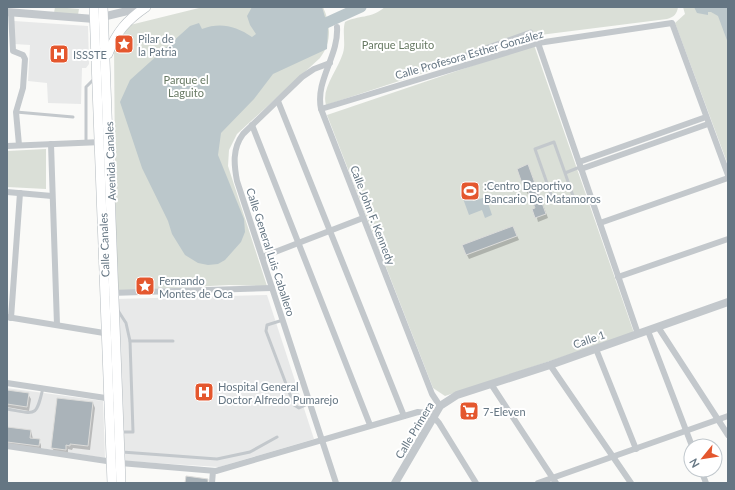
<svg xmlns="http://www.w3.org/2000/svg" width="735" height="490" viewBox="0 0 735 490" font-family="Lato,sans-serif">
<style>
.built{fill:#e8e9e9}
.green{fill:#dadfd7}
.water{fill:#bbc7cb}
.shadow{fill:#0003}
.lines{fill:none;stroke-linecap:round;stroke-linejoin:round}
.river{stroke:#bbc7cb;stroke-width:11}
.building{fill:#aab3b9;stroke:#dcdcda}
.secondary-casing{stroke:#b3babf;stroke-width:10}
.service{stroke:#c3c8cc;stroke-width:3}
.minor{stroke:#c3c8cc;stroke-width:6}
.tertiary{stroke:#c3c8cc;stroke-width:8}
.secondary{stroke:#fff;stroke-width:9}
.labels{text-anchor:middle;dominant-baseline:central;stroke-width:4;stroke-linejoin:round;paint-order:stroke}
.poi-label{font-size:11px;fill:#657683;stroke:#fff;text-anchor:start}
.park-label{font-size:11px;fill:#687a64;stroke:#fff}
.street-label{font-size:11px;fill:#657683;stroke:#fff}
</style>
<rect width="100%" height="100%" fill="#fafaf8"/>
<!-- built -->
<g class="built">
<polygon points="14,21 88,26 89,64 86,68 82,68 81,104 48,103 47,83 28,81 30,45 14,44"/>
<polygon points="267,295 314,439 219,467 124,461 116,299"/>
<polygon points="7,388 103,401 105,458 7,443"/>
</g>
<!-- green -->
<g class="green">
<polygon points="55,7 79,9 78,15 54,13"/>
<path d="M 203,7 L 323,7 C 331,25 332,42 320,58 L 237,134 L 229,150 L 228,166 L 267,286 L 229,285 L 116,291 L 114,45 L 126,26 Z"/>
<path d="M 385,7 L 678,7 C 677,14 674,17 667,19 L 540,35 L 326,105 C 321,88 338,70 343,53 C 346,43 342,32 345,22 C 358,15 371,19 385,7 Z"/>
<polygon points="683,7 728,7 728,165 675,23 685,14"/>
<polygon points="534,45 634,333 445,396 433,388 327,115"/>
<polygon points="46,149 46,189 7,187 7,151"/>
</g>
<!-- water -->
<g class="water">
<path d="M 252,7 L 322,7 L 328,27 L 327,49 L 273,74 L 254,99 L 221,133 L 218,155 L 244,219 L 245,232 L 241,242 L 225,260 L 218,264 L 208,265 L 198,263 L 185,255 L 172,234 L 168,221 L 142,168 L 120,102 L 130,80 L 190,26 L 199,23 L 202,29 C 220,22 236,26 252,37 L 256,34 L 250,25 L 247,16 Z"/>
<polygon points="694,7 728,7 728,43 718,16 711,12 708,12 708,15 697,13"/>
<polygon points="469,190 473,201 486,197 492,215 485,218 482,210 469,215 461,193"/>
</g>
<!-- shadow -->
<g class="shadow">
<polygon points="530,170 548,218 538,222 531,195 529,196 526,191"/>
<polygon points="513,227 519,240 469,259 467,255"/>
<polygon points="7,391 28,394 31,399 29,411 7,407"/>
<polygon points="93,403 95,408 90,450 73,448 72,450 68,449 68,454 55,452 52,448"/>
<polygon points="7,428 31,431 33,439 39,440 41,445 41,450 7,447"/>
</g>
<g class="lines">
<!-- river -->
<polyline class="river" points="326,23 361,7"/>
</g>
<!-- building -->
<g class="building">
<polygon points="528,164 546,214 535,218 532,209 535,208 528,191 525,192 517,169"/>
<polygon points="513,226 517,236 466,255 462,245"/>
<polygon points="7,390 29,393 27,407 7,404"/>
<polygon points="57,398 93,402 88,446 70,444 70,446 66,445 66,450 51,448"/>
<polygon points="7,427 31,430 30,438 40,439 39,446 7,442"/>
<polygon points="186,476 208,479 208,483 185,483"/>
</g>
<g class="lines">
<!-- secondary casing -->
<g class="secondary-casing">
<g id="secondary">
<polyline points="94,7 112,483"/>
<polyline points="103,7 121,483"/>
<path d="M 108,54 C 116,32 127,20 146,7"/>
</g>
</g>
<!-- service -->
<g class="service">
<polyline points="464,65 466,54 531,31 538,43"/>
<polyline points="16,112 73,117"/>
<polyline points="86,142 86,87 95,78"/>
<polyline points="565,173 573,196 554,203 535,149 554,142 565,173 580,167"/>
<polyline points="117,309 126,323 130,341 133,432 121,432"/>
<polyline points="283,320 267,325 266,331 294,405 299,408 310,403"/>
<polyline points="130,341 173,341"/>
<path d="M 7,409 C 36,414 36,418 43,388"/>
<polyline points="122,452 217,459 250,452 277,437"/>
</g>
<!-- minor -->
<g class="minor">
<polyline points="11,12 13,51 23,55 25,59 23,88 16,112 19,145"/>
<path d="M 337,27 C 339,56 315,80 321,109 L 432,394 L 440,406"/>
<polyline points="538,43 638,334"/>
<path d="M 330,63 L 314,69 L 302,77 L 243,134 C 232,149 234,165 237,181 L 336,483"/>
<polyline points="278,101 404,416"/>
<polyline points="321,109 538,43 672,23 728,175"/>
<polyline points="252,125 370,425"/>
<polyline points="51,144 57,325"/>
<polyline points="7,146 102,142"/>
<polyline points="579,162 706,117"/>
<polyline points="581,169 708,124"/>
<polyline points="7,192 52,196"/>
<polyline points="600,223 728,178"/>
<polyline points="262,257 363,218"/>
<polyline points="618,277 728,239"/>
<polyline points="110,293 272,288"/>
<polyline points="7,317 110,334"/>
<polyline points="11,318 20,193"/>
<polyline points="658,327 728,435"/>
<polyline points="648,331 692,446"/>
<polyline points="596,349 636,449"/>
<polyline points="550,365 631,483"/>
<polyline points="7,383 112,399"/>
<polyline points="491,384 556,483"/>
<path d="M 7,446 L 120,463 L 216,471 L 418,412 C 427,412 434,416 439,423 L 476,483"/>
<polyline points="701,470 706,483"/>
<polyline points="212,483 213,471"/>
<polyline points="538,483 728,416"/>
</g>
<!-- tertiary -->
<g class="tertiary">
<polyline points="7,12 94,19 144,7"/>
<polyline points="395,483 440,406 457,395 550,365 728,302"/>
</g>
<!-- secondary -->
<use href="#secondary" class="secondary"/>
</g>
<!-- icons -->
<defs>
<g id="sight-square" transform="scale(1)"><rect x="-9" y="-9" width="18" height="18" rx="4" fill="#e4572e" stroke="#fff"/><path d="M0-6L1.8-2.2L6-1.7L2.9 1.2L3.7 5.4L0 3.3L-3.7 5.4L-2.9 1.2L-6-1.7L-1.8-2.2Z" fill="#fff"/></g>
<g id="hospital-square" transform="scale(1)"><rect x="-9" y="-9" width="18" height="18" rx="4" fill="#e4572e" stroke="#fff"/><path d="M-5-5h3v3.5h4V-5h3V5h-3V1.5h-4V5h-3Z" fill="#fff"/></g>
<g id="stadium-square" transform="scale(1)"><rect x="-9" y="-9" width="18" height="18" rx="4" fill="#e4572e" stroke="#fff"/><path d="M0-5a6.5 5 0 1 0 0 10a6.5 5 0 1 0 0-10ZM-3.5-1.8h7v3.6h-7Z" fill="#fff"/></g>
<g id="supermarket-square" transform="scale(1)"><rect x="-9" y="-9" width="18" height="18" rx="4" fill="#e4572e" stroke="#fff"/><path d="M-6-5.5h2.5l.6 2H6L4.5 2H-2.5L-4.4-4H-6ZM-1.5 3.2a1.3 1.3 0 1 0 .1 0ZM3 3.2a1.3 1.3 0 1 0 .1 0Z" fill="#fff"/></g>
</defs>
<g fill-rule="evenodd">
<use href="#sight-square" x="124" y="44"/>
<use href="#hospital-square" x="59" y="54"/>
<use href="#stadium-square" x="470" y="191"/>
<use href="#sight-square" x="145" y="286"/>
<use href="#hospital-square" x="204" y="392"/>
<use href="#supermarket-square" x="469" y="411"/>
</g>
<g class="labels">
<!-- poi labels -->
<g class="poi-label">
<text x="138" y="38">Pilar de<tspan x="138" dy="13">la Patria</tspan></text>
<text x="73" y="54">ISSSTE</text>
<text x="484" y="185">:Centro Deportivo<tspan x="484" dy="13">Bancario De Matamoros</tspan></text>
<text x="159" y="280">Fernando<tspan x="159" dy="13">Montes de Oca</tspan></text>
<text x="218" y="386">Hospital General<tspan x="218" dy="13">Doctor Alfredo Pumarejo</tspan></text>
<text x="483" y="411">7-Eleven</text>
</g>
<!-- park labels -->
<g class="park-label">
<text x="398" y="44">Parque Laguito</text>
<text x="186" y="79">Parque el<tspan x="186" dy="13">Laguito</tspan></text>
</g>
<!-- street labels -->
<g class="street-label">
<text transform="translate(469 54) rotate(-16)">Calle Profesora Esther González</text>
<text transform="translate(110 161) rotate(-92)">Avenida Canales</text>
<text transform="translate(373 215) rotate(69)">Calle John F. Kennedy</text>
<text transform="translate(104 245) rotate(-92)">Calle Canales</text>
<text transform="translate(271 252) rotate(72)">Calle General Luis Caballero</text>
<text transform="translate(589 339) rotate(-19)">Calle 1</text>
<text transform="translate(414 430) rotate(-59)">Calle Primera</text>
</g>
</g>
<!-- border -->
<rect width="735" height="490" fill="none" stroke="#657683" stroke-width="16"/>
<!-- north arrow -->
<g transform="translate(703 458) rotate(240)"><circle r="19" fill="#ffffff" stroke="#c1c8cd"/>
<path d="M0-3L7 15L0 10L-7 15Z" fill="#e4572e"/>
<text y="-6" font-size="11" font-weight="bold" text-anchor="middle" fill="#657683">N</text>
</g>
</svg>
